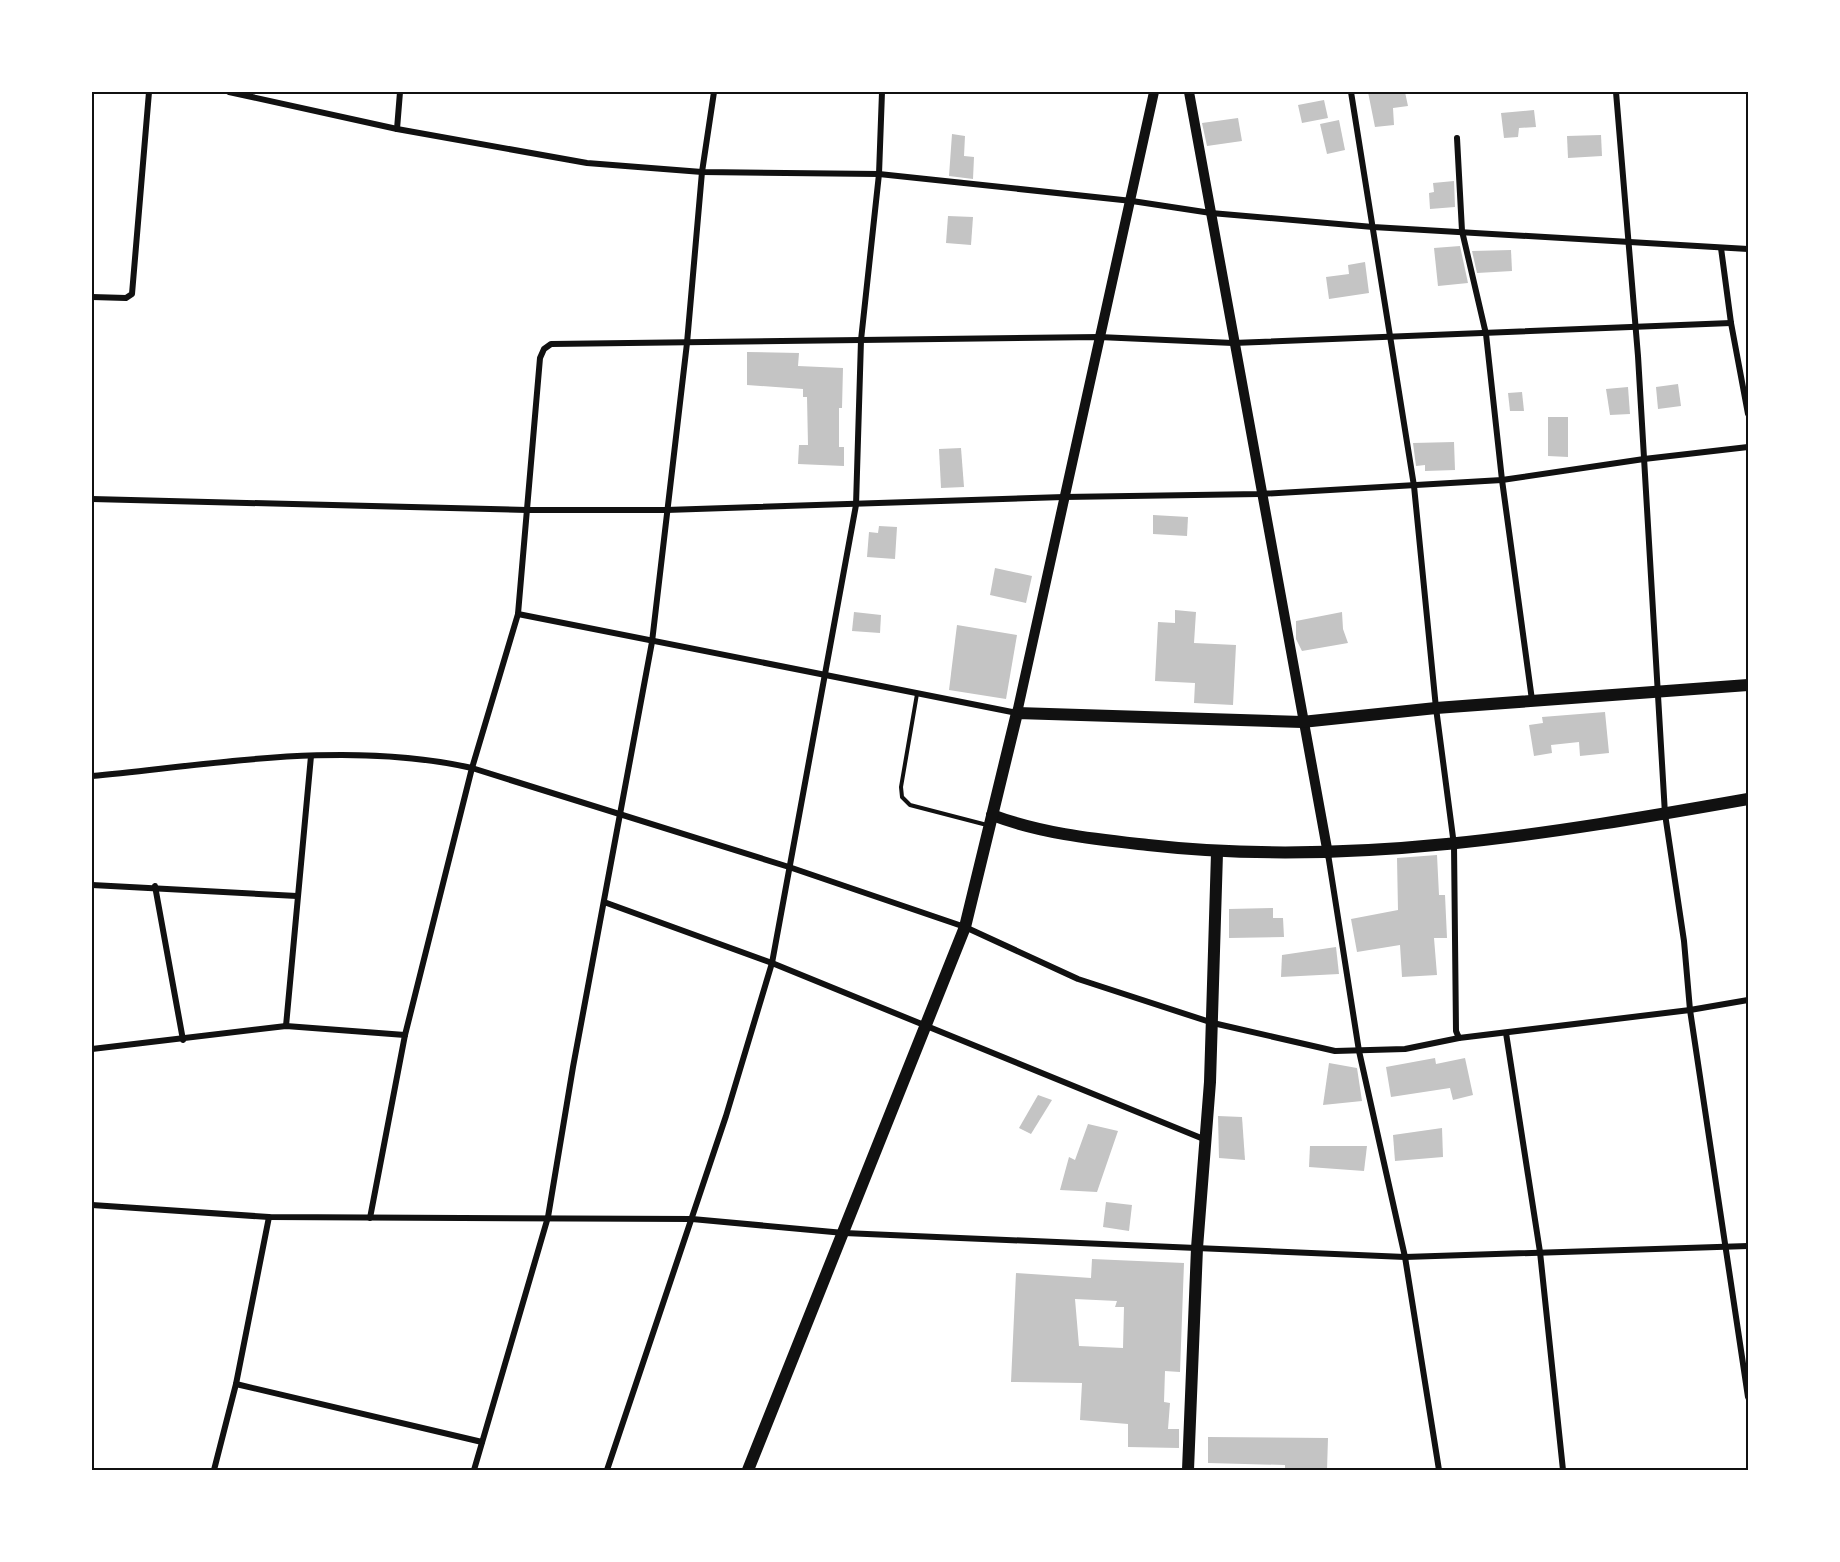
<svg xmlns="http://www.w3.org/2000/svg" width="1840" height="1562" viewBox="0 0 1840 1562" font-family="'Sofia Sans Condensed',sans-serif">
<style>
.building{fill:#c4c4c4;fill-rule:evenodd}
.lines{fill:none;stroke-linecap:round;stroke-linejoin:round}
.service{stroke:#111;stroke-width:4}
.minor{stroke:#111;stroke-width:6}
.secondary{stroke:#111;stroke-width:10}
.primary{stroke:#111;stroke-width:12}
.neatline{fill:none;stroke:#111;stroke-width:2}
</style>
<rect width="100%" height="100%" fill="#fff"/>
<!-- building -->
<g class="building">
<polygon points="1368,92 1405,92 1408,106 1393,108 1394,125 1375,127"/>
<polygon points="1324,100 1328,118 1302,123 1298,105"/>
<polygon points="1534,110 1536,127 1519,128 1518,137 1504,138 1501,113"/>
<polygon points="1238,118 1242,141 1207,146 1202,123"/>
<polygon points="1339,120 1345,150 1327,154 1320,124"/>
<polygon points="952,134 965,136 964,156 974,157 973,179 949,176"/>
<polygon points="1601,135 1602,156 1568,158 1567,136"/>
<polygon points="1454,181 1455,207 1430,209 1429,193 1434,192 1433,183"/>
<polygon points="948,216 973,217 971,245 946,243"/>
<polygon points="1460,246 1468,283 1438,286 1434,248"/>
<polygon points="1511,250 1512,271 1477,273 1472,251"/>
<polygon points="1365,262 1369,293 1329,299 1326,277 1349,274 1348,265"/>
<polygon points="747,352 799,353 798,366 843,368 842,408 839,408 839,447 844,447 844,466 798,464 799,445 808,445 807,397 803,397 803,389 747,385"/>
<polygon points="1678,384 1681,406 1658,409 1656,387"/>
<polygon points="1628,387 1630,414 1610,415 1606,389"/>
<polygon points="1522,392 1524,411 1510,411 1508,393"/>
<polygon points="1548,417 1568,417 1568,457 1548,456"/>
<polygon points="1454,442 1455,470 1425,471 1425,465 1416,466 1413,443"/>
<polygon points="961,448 964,487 941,488 939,449"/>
<polygon points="1153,515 1188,517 1187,536 1153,534"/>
<polygon points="879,526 897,527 895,559 867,557 869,532 878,533"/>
<polygon points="995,568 1032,576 1026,603 990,595"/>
<polygon points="1175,610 1196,612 1194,643 1236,645 1233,705 1194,703 1195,683 1155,681 1158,622 1175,623"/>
<polygon points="854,612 881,615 880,633 852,631"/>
<polygon points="1342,612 1343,629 1348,643 1302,651 1296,639 1296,621"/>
<polygon points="957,625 1017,635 1006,699 949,690"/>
<polygon points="1605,712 1609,753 1580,756 1579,742 1551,745 1552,753 1534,756 1529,725 1543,723 1542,717"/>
<polygon points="1437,855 1439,895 1445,895 1447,938 1434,938 1437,975 1402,977 1400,945 1357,952 1351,919 1398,910 1397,858"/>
<polygon points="1273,908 1273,918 1283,918 1284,937 1229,938 1229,909"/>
<polygon points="1336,947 1339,974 1281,977 1282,955"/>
<polygon points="1435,1058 1436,1064 1465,1058 1473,1095 1453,1100 1450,1088 1391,1097 1386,1067"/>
<polygon points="1329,1063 1357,1068 1362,1101 1323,1105"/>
<polygon points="1038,1095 1052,1100 1031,1134 1019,1128"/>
<polygon points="1218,1116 1242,1117 1245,1160 1219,1158"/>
<polygon points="1088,1124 1118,1131 1097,1192 1060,1190 1069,1157 1075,1160"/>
<polygon points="1442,1128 1443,1157 1395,1161 1393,1135"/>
<polygon points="1310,1146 1367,1146 1364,1171 1309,1167"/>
<polygon points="1106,1202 1132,1205 1129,1231 1103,1227"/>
<path d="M 1092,1259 L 1184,1263 L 1180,1372 L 1165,1371 L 1164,1402 L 1170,1403 L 1168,1429 L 1179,1429 L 1179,1448 L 1128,1447 L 1128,1424 L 1080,1420 L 1082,1383 L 1011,1382 L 1016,1273 L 1091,1278 ZM 1075,1299 L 1117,1301 L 1115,1307 L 1124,1307 L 1123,1348 L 1079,1346 Z"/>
<polygon points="1208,1437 1328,1438 1327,1470 1285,1470 1285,1465 1208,1463"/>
</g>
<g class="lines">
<!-- service -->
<polyline class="service" points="917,694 901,787 902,797 910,805 987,825"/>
<!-- minor -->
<g class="minor">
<polyline points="229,92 397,129 587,163 702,172 879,174 1132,201 1211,213 1373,227 1748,249"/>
<polyline points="1351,92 1414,486 1436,708 1454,845 1456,1031 1459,1038"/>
<polyline points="1616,92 1638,356 1665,814 1684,941 1690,1010 1748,1397"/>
<polyline points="397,129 400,92"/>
<polyline points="1457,138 1462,231 1486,334 1502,480 1532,700"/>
<polyline points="1721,248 1731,323 1748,414"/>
<polyline points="92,297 126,298 132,294 149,92"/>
<polyline points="92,499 527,510 666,510 1064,497 1260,494 1502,480 1644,459 1748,447"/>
<polyline points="518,614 1017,713"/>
<path d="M 92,776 C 217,764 347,740 472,768 L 789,867 L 965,927 L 1078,979 L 1213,1023 L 1335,1051 L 1405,1049 L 1459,1038 L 1690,1010 L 1748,1000"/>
<polyline points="1328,854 1359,1051 1405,1257 1439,1470"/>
<polyline points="92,885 297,896"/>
<polyline points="155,886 183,1040"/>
<polyline points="604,902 772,963 1206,1140"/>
<polyline points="286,1026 311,756"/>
<polyline points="1506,1033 1540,1252 1563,1470"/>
<polyline points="92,1049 286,1026 405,1035"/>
<polyline points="92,1205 269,1217 692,1219 844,1233 1405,1257 1748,1246"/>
<polyline points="370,1218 405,1035 472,768 518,614 540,358 544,349 551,344 1099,337 1233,343 1731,323"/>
<polyline points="236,1384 482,1442"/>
<polyline points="214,1470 236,1384 269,1217"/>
<polyline points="474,1470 548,1217 573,1067 652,642 687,343 702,172 714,92"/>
<polyline points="607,1470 726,1116 772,963 856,505 861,340 879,174 882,92"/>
</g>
<!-- secondary -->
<g class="secondary">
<polyline points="1189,92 1328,854"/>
<polyline points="1017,713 1154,92"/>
</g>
<!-- primary -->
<g class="primary">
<path d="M 992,815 C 1043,834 1095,839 1148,845 C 1350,868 1550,834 1748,799"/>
<polyline points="748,1470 965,927 1017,713 1302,722 1436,708 1748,685"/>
<polyline points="1188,1470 1197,1248 1210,1082 1217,853"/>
</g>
</g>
<!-- border -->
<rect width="1840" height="1562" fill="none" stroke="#ffffff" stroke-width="186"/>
<rect x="93" y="93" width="1654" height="1376" class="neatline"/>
</svg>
